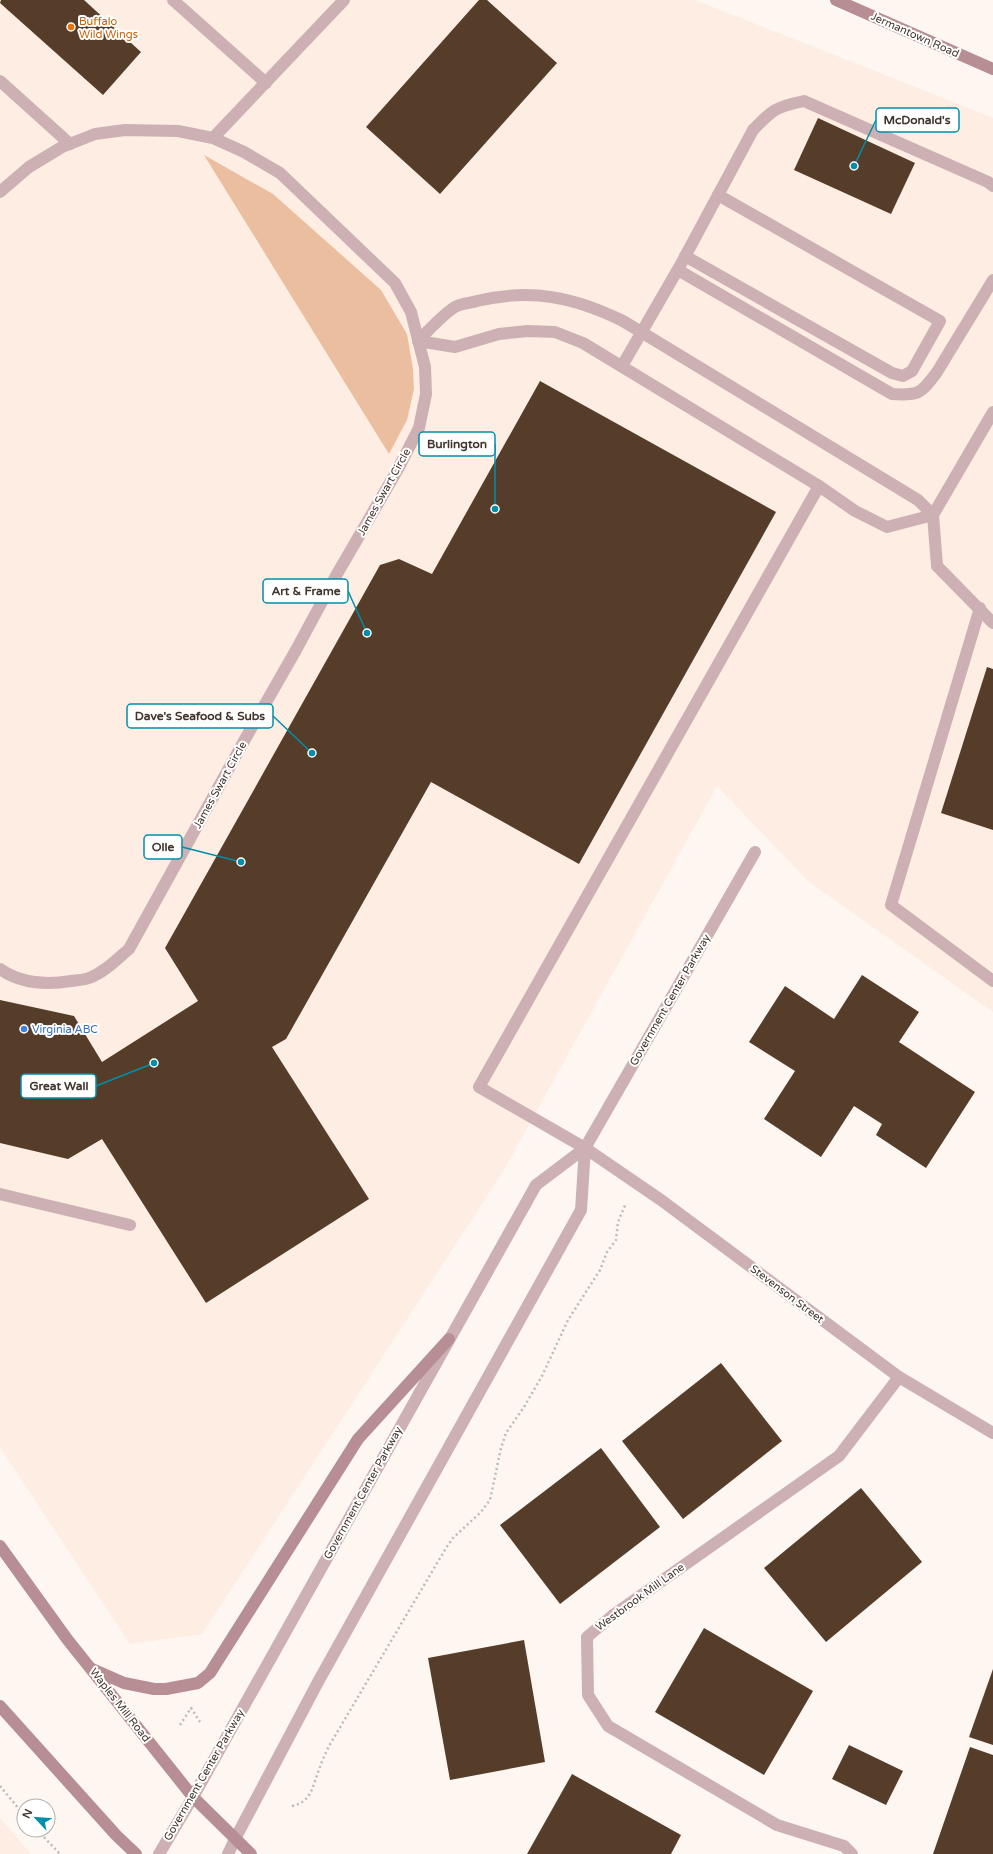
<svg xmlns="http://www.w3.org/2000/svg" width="993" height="1854" viewBox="0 0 993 1854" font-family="'Varela Round',sans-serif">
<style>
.built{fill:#fdede2}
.grass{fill:#ebbe9f}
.building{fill:#563d29}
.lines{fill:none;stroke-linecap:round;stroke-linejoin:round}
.path{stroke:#c1b9b3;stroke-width:2.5;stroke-dasharray:2 3;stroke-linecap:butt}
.service{stroke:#cdb0b4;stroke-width:12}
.minor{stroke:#cdb0b4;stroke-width:12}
.tertiary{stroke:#cdb0b4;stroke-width:12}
.secondary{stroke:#b78e94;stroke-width:12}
.food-dot{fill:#e8710a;stroke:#fff;stroke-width:1.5}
.shop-dot{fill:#3f7fe0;stroke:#fff;stroke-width:1.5}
.labels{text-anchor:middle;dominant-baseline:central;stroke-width:4;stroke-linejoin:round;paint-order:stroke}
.food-label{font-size:11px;fill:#c56008;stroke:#fff;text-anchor:start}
.street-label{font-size:11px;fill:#42352d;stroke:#fff}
.shop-label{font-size:11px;fill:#366cbe;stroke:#fff;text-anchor:start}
.leader{fill:none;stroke:#018eab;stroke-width:1.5}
.callout-dot{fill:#018eab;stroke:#fff;stroke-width:1.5}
.callout{fill:#fff;stroke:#018eab;stroke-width:1.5}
.callout-label{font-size:12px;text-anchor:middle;font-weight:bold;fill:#42352d}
</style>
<rect width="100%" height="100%" fill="#fdf6f1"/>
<!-- built -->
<g class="built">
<polygon points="0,0 695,0 993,118 993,1012 808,881 717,786 502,1173 202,1634 130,1644 0,1447"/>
<polygon points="0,1818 31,1854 0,1854"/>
</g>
<!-- grass -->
<polygon class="grass" points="204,155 273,194 381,290 407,334 413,369 414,389 407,420 389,454"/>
<!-- building -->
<g class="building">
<polygon points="1,0 84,0 141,52 103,95 0,3"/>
<polygon points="479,0 487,0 557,63 440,194 366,127"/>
<polygon points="818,118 915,163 891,214 794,170"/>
<polygon points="540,381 776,512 579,864 431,782 286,1039 272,1047 369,1199 206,1303 102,1139 68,1159 0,1143 0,1000 74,1016 102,1062 198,1001 165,948 380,565 399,559 432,574"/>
<polygon points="987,667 993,669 993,830 941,813"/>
<polygon points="862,975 919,1012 899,1042 975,1092 926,1168 876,1135 882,1124 854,1106 821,1157 764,1119 795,1071 749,1042 785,986 834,1019"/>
<polygon points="721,1363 782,1441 683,1519 622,1441"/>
<polygon points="601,1448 660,1527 560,1604 500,1525"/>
<polygon points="861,1488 922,1562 826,1642 764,1568"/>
<polygon points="704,1628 813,1691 764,1775 655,1712"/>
<polygon points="524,1640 545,1762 450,1780 428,1658"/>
<polygon points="993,1669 993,1745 969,1737"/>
<polygon points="849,1745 903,1771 886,1805 832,1779"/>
<polygon points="970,1747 993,1755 993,1854 933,1854"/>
<polygon points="572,1774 681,1835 671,1854 527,1854"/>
</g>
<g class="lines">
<!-- path -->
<g class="path">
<polyline points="180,1725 191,1708 200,1722"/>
<polyline points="0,1786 24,1815"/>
<path d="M 292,1806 C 313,1802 313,1783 320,1767 C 322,1760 326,1753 329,1746 L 446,1548 L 453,1538 L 481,1512 L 490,1500 L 501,1448 L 506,1433 L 524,1407 L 542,1376 L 568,1320 L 600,1270 L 607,1252 L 616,1240 L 618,1222 L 626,1203"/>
<polyline points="37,1830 60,1854"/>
</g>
<!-- service -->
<g class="service">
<polyline points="173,0 266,83"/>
<polyline points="0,81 70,144"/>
<polyline points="213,138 344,0"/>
<path d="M 0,192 L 29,167 L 62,147 L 95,134 L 125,130 L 178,131 L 213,138 L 244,152 L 280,173 L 395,283 L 411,312 L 425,367 L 426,394 L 419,428 L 398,469 L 337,574 L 296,650 L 244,741 L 129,949 C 117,959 105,972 89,978 C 84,980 77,980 71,981 C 46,985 21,984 0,969"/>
<polyline points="685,256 892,373 903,376 912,371 940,321 718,195"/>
<path d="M 678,270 L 892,394 C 920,396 921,393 937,372 L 993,280"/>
<path d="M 418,341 C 426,333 447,310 457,306 C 463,303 471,303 477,301 C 531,288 574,297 623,321 L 918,500 L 933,515 L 937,566 L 993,623"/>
<polyline points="418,341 455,347 499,334 528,331 555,332 583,343 819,486 855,511 887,527 933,515"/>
<path d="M 622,366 L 681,264 L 753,130 C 773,109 776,107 804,101 L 988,182 L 993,186"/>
<polyline points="980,608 891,905 993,981"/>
<polyline points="585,1148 479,1087 819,486"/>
<polyline points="0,1194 130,1225"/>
</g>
<!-- minor -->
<g class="minor">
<polyline points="933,515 993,412"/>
<polyline points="585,1148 661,1200 899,1377 993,1433"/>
<polyline points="193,1797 536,1185 585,1148 755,852"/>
<polyline points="235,1839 318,1682 581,1210 585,1148"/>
<polyline points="852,1854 844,1846 777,1825 608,1726 588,1695 587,1637 612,1616 839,1456 899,1377"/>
</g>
<!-- tertiary -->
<g class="tertiary">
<polyline points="159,1854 193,1797"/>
<polyline points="228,1854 235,1839"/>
</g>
<!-- secondary -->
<g class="secondary">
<polyline points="836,0 993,69"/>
<polyline points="0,1546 67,1639 193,1797 251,1854"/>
<polyline points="92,1669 124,1683 154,1689 166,1689 198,1683 210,1673 358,1439 449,1339"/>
<polyline points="0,1706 116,1835 136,1854"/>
</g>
</g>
<!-- markers -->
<circle class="food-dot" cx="71" cy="27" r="4"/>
<circle class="shop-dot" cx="24" cy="1029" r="4"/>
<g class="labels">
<!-- food labels -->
<g class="food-label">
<text x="79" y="21">Buffalo<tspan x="79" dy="13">Wild Wings</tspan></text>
</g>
<!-- street labels -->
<g class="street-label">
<text transform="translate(915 35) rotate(24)">Jermantown Road</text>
<text transform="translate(384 492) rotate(-61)">James Swart Circle</text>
<text transform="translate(220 785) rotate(-61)">James Swart Circle</text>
<text transform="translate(670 1000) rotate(-60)">Government Center Parkway</text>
<text transform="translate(787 1294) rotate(37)">Stevenson Street</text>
<text transform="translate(363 1493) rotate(-61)">Government Center Parkway</text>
<text transform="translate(640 1597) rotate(-36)">Westbrook Mill Lane</text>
<text transform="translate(120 1705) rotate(52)">Waples Mill Road</text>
<text transform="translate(204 1775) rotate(-60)">Government Center Parkway</text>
</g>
<!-- shop labels -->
<g class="shop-label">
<text x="32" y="1029">Virginia ABC</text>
</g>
</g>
<!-- callouts -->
<path class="leader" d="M854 166L876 120M495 509L495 444M367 633L348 591M312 753L273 716M241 862L182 847M154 1063L96 1086"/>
<g class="callout-dot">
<circle cx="854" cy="166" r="4"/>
<circle cx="495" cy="509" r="4"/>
<circle cx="367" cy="633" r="4"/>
<circle cx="312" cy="753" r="4"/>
<circle cx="241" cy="862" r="4"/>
<circle cx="154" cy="1063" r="4"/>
</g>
<g class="callout">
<rect x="876" y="108" width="83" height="24" rx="4"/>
<rect x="419" y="432" width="76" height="24" rx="4"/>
<rect x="263" y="579" width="85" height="24" rx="4"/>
<rect x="127" y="704" width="146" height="24" rx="4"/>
<rect x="144" y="835" width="38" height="24" rx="4"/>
<rect x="21" y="1074" width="75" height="24" rx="4"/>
</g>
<g class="callout-label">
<text x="917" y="124">McDonald's</text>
<text x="457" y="448">Burlington</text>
<text x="306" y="595">Art &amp; Frame</text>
<text x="200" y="720">Dave's Seafood &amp; Subs</text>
<text x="163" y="851">Olle</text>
<text x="59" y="1090">Great Wall</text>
</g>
<!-- north arrow -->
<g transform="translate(36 1818) rotate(296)"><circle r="19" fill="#ffffff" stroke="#b3aeab"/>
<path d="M0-3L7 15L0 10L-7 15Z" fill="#018eab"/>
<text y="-6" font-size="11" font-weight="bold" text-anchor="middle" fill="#42352d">N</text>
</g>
</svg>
